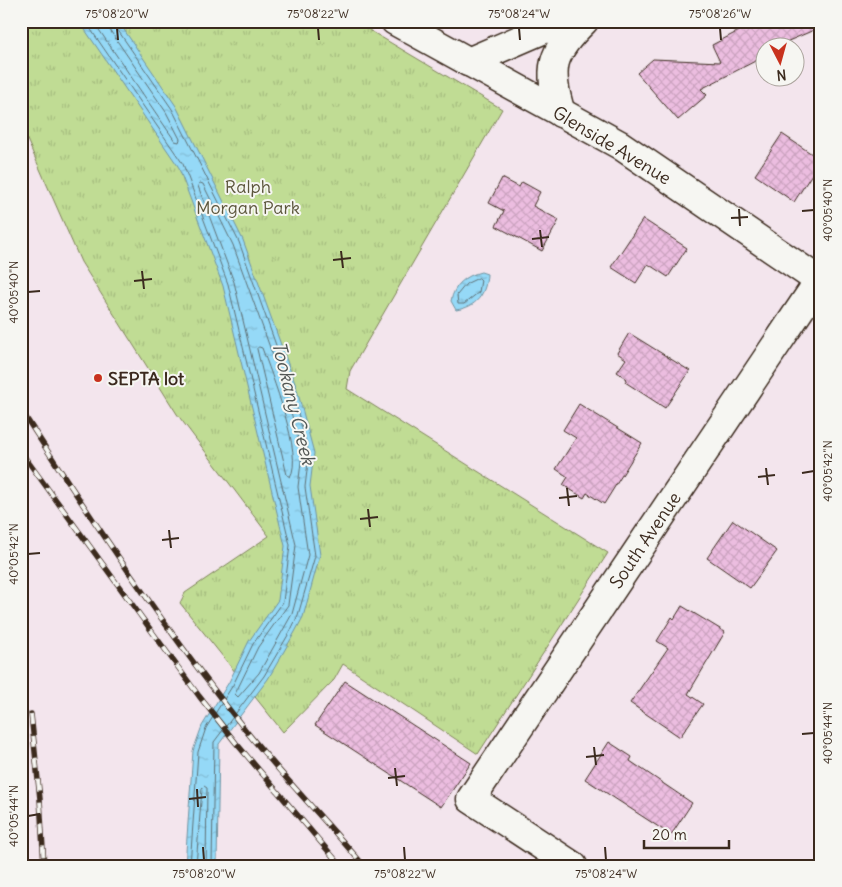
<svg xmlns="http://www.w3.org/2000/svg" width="842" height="887" viewBox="0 0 842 887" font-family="Delius,sans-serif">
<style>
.park{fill:url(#park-tufts);stroke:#7e8359}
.water{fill:url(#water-ripples);stroke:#7193a0}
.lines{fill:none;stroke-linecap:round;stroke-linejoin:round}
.shore{stroke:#5f7075;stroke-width:1}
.building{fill:url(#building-cross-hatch);stroke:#3b2a1e}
.street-casing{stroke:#3b2a1e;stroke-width:31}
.street{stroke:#f6f6f2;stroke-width:28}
.rail-casing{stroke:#3b2a1e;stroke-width:5.5}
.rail{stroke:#f6f6f2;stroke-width:4;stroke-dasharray:11;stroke-linecap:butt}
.ticks{fill:none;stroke:#3b2a1e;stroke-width:2}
.poi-dot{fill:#c8321e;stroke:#f6f6f2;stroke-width:2}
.labels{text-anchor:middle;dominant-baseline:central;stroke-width:4;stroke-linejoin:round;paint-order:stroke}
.street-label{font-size:18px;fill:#3b2a1e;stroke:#f6f6f2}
.park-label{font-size:18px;fill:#5c563c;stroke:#f6f6f2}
.poi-label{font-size:18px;font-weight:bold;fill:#3b2a1e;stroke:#f6f6f2;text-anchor:start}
.water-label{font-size:19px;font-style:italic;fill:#525654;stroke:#f6f6f2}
.neatline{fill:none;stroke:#3b2a1e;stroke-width:2}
.ticks-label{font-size:12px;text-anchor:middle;fill:#3b2a1e}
</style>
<defs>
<pattern id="park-tufts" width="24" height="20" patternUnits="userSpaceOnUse" patternTransform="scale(1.25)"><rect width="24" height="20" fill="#c0dc94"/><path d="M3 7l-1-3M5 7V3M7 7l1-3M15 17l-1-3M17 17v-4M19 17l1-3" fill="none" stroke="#a6bd7f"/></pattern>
<pattern id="water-ripples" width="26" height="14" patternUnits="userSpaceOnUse" patternTransform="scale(1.25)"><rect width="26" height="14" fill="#95d9f7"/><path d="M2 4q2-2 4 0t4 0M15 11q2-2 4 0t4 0" fill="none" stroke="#81bad3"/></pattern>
<pattern id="building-cross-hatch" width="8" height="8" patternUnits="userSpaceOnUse" patternTransform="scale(1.25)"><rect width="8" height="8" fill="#ecbde0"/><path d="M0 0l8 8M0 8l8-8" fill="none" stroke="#cba3c0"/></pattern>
</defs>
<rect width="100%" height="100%" fill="#f3e5ed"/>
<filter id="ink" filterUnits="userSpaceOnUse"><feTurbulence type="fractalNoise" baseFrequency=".02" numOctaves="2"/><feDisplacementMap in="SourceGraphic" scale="10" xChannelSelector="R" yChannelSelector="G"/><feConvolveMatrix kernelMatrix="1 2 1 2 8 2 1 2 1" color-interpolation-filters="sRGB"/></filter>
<g filter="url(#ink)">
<!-- park -->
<polygon class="park" points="21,21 354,21 502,109 350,371 347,389 608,553 478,754 343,664 334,680 283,732 180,603 185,593 269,536 177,414 81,262 21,126"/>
<!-- water -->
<g class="water">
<polygon points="79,21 118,21 176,106 243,240 296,386 314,453 310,486 320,555 303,617 295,632 268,679 219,744 217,866 185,866 193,751 202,726 229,682 249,641 278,600 285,546 223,286 178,166"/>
<path d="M 481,272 L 487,274 C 486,295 476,307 456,310 L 451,301 C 454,285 465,276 481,272 Z"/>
</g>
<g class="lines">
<!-- shore -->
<g class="shore">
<polyline points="85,21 183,164 228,284 290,545 283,602 253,644 233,685 206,728 198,752 190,866"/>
<polyline points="93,21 175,141 179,142 180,139 166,112 109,29 108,21"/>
<polyline points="114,21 115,26 172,109 239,242 291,387 309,454 305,487 315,556 298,615 291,630 264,676 214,742 212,866"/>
<polygon points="200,183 203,184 233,245 285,389 302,454 298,487 308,555 292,614 259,673 238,697 235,694 258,647 288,605 296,545 234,282 198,186"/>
<polygon points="479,278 481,280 479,292 464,304 458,304 457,295 466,284"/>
<path d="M 259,347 L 262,348 C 271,373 304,456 290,477 L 287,475 L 257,349 Z"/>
<polyline points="196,866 202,788 204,786 207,788 206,866"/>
</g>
</g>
<!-- building -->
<g class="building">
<polygon points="758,21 821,21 821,27 772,48 764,48 764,51 760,52 763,57 701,89 707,95 678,120 637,73 653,59 720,62 712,45"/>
<polygon points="782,134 821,160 794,202 755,175"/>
<polygon points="502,178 519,187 522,182 540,192 533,206 559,220 542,251 496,226 504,211 489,203"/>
<polygon points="643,219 687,248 668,277 648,264 636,283 611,267"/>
<polygon points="629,333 690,371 665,408 625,382 627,379 617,372 626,359 617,353"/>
<polygon points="579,404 642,443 604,504 587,493 584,498 563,485 568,477 556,469 576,438 563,430"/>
<polygon points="733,520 777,551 750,588 707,558"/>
<polygon points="682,606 725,632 688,694 703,704 680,737 630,703 668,648 657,641 672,617 674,619"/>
<polygon points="345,681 471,763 441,807 315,725"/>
<polygon points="609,742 632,757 630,761 692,803 671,835 585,779"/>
</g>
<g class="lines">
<!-- street casing -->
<g class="street-casing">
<g id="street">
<polyline points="395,21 620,145 821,282"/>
<polyline points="468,62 563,21"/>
<path d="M 561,113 C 547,68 551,53 584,21"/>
<polyline points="573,866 471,799 819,281"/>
</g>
</g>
<!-- street -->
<use href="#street" class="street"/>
<!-- rail casing -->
<g class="rail-casing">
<g id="rail">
<path d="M 21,410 C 92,520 165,629 247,732 C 284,778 326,821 364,866"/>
<polyline points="21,452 199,696 236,743 341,866"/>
<polyline points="31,714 40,799 44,866"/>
</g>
</g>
<!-- rail -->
<use href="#rail" class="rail"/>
</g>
</g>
<!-- ticks -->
<path class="ticks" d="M 117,28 L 118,40M 318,28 L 319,40M 519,28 L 520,40M 720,28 L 721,40M 739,209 L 740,226M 802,211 L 814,210M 731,218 L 748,217M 540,230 L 542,247M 532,239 L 549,237M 341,251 L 343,268M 333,260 L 351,258M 142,271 L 144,289M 134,281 L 152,279M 28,292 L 40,291M 766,468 L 768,485M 802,473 L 814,471M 758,477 L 775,475M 567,488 L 569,506M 559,498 L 577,496M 368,509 L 370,527M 360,519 L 378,517M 169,530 L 171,548M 162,540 L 179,538M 28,554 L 40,553M 802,734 L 814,733M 594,747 L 596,765M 586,757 L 604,755M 395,768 L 397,786M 388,778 L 405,776M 197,789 L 198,807M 189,799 L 206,797M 28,816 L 40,814M 203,847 L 204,860M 404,847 L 405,860M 605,847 L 606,860"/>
<!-- markers -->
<circle class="poi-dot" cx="98" cy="378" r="5"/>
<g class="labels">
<!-- street labels -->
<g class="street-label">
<text transform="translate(612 145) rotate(31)">Glenside Avenue</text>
<text transform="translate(645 540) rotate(-56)">South Avenue</text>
</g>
<!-- park labels -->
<g class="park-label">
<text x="248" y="186">Ralph<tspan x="248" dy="21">Morgan Park</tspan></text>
</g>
<!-- poi labels -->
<g class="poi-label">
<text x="108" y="378">SEPTA lot</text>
</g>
<!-- water labels -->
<g class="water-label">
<text transform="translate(294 403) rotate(76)">Tookany Creek</text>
</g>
</g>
<!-- margin -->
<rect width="842" height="887" fill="none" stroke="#f6f6f2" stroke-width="55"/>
<!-- north arrow -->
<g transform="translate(780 62) rotate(174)"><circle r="24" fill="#f6f6f2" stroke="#aba49d"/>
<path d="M0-4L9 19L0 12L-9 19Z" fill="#c8321e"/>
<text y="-8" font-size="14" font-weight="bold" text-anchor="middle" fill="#3b2a1e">N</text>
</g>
<!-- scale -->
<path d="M644 840v8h85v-8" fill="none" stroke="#3b2a1e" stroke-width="2.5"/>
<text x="652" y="840" font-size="15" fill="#3b2a1e" stroke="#f6f6f2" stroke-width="4" paint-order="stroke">20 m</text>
<rect x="28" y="28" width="786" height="832" class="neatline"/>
<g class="ticks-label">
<text x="117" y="18">75°08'20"W</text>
<text x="318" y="18">75°08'22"W</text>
<text x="519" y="18">75°08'24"W</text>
<text x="720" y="18">75°08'26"W</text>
<text transform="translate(828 210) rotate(-90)" y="4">40°05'40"N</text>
<text transform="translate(14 292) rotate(-90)" y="4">40°05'40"N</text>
<text transform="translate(828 471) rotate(-90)" y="4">40°05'42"N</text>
<text transform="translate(14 554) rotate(-90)" y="4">40°05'42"N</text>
<text transform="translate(828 733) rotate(-90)" y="4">40°05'44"N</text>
<text transform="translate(14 816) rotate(-90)" y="4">40°05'44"N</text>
<text x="204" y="878">75°08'20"W</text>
<text x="405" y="878">75°08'22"W</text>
<text x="606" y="878">75°08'24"W</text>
</g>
</svg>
